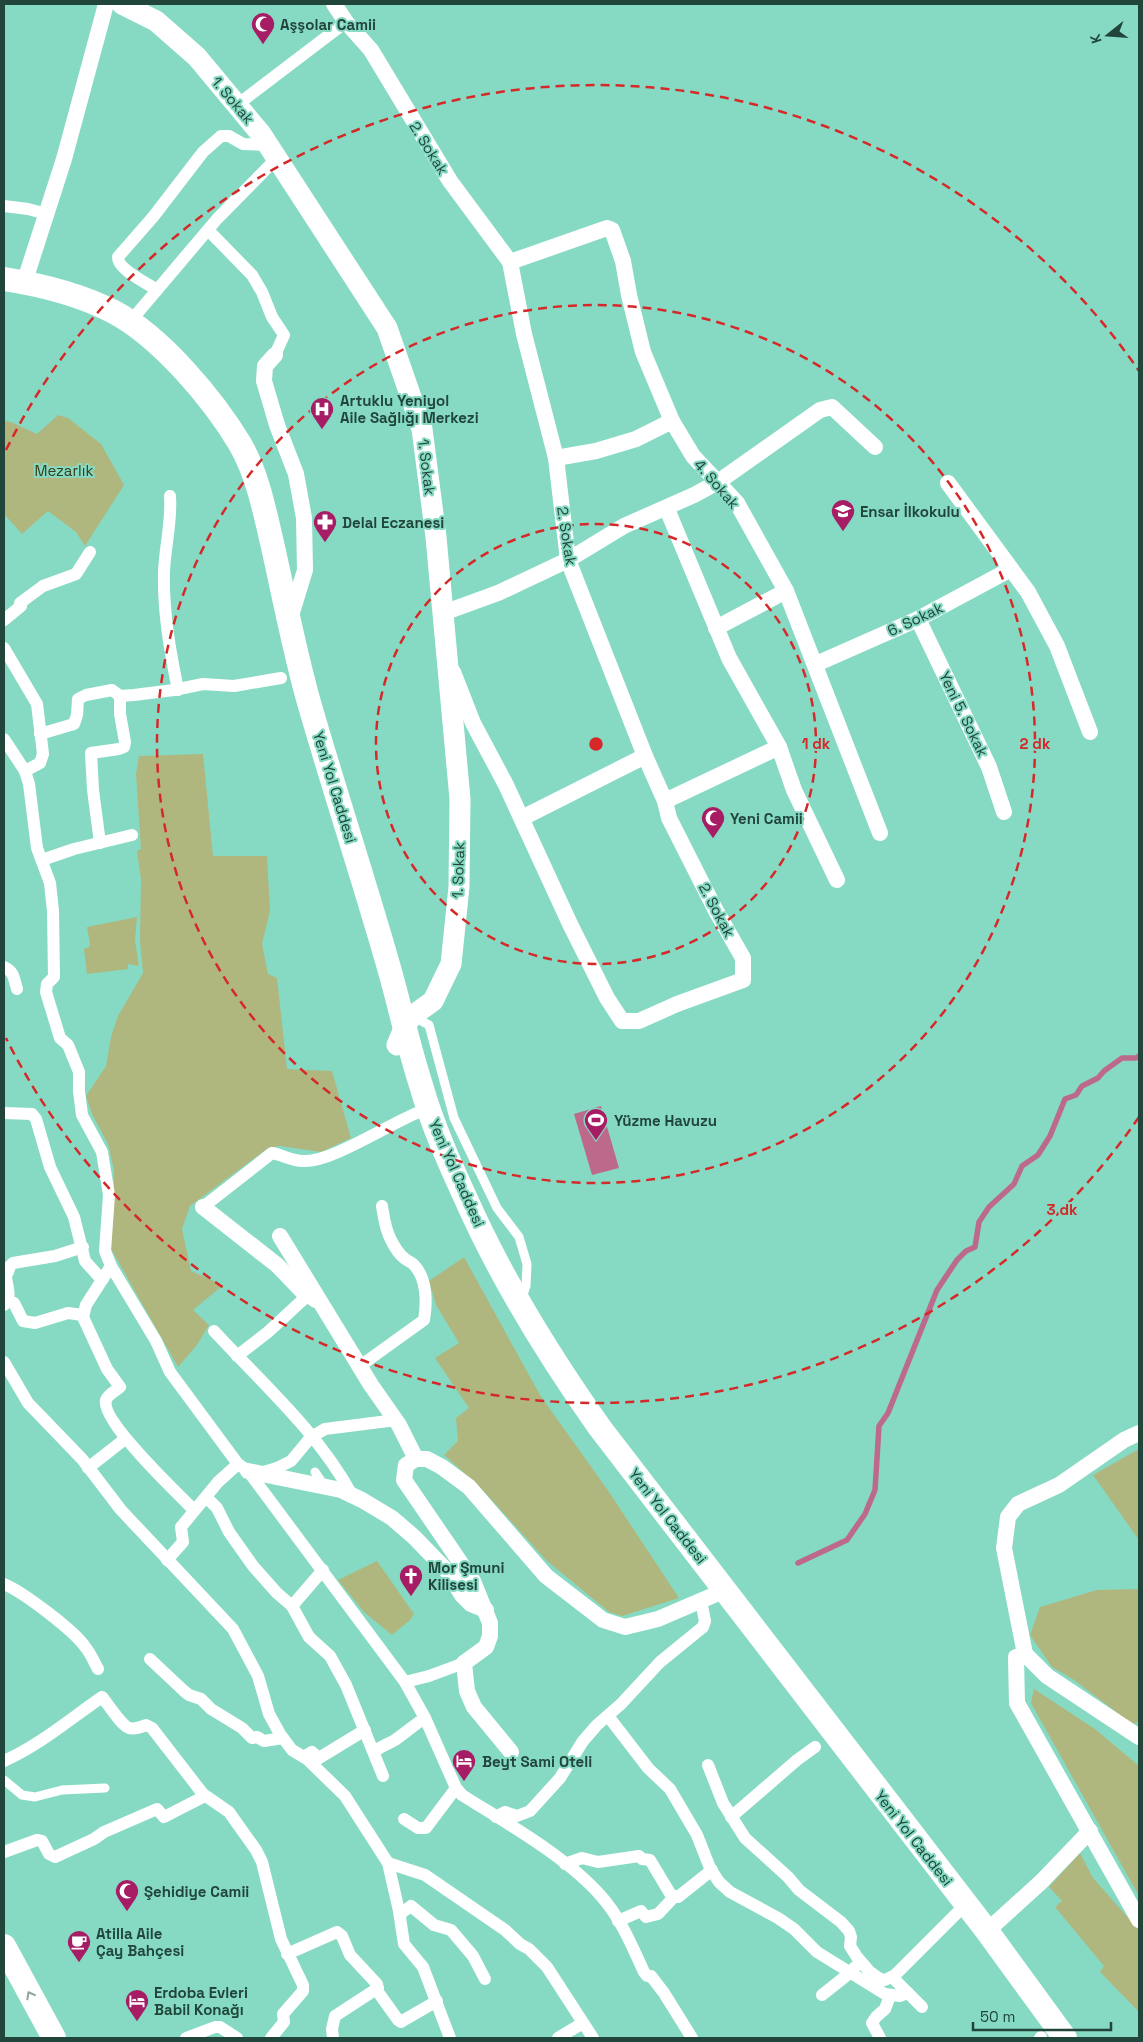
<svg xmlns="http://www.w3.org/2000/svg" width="1143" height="2042" viewBox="0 0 1143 2042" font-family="'Space Grotesk',sans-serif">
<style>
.green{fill:#afb77f}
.water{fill:#bc698b}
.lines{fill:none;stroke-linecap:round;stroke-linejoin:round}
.stream{stroke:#bc698b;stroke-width:5.5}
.service{stroke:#fff;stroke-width:9}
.pedestrian{stroke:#fff;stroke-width:12}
.minor{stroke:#fff;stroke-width:16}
.tertiary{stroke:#fff;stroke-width:21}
.secondary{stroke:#fff;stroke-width:24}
.oneway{stroke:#90a29d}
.ring{fill:none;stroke:#d62828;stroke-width:2.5;stroke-dasharray:9 6}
.labels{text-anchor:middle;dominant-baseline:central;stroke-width:4;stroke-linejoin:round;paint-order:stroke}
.poi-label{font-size:15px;font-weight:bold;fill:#21453b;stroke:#86dac3;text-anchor:start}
.street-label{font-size:15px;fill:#21453b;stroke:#86dac3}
.park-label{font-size:15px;fill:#393d18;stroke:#86dac3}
.centre{fill:#d62828;stroke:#86dac3;stroke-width:2.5}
.ring-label{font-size:15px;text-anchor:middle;font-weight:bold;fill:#d62828;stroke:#86dac3;stroke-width:4;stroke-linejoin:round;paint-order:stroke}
</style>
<rect width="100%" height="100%" fill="#86dac3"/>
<!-- green -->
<g class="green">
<polygon points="58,415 68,418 101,444 124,485 85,546 76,532 48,511 22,534 4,514 4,421 11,422 37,434"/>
<polygon points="203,754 213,856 267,856 270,911 262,944 268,974 277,978 287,1069 332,1071 351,1138 321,1152 280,1146 268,1148 190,1206 182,1229 191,1271 223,1285 193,1310 209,1325 197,1345 178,1367 110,1247 114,1207 114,1170 108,1144 92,1114 86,1096 106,1066 111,1037 118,1016 143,973 140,941 141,880 137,851 141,849 136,774 139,756"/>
<polygon points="137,917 135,940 139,966 128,964 128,969 87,974 84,949 89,947 90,944 87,927"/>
<polygon points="464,1257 540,1395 609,1492 679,1598 622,1616 609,1612 547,1561 479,1486 444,1455 458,1441 456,1418 469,1408 435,1358 459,1343 436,1305 429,1281"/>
<polygon points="1139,1449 1139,1540 1093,1475"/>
<polygon points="377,1561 414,1614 410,1620 392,1635 364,1612 338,1580"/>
<polygon points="1139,1589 1139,1722 1132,1724 1074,1680 1052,1667 1030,1635 1040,1607 1097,1590"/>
<polygon points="1034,1689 1095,1729 1139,1766 1139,1896 1031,1703"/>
<polygon points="1080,1853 1093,1878 1139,1930 1139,2012 1100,1972 1104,1966 1055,1907 1062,1901 1049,1887"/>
</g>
<!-- water -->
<polygon class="water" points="601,1106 619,1168 592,1175 574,1114"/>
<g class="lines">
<!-- stream -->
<polyline class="stream" points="798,1563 847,1540 865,1514 875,1490 879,1426 888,1413 937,1290 957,1260 966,1251 975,1247 979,1222 989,1207 1014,1184 1022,1166 1038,1155 1050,1136 1065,1099 1076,1095 1082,1086 1098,1078 1104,1071 1122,1058 1136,1058 1139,1056"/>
<!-- service -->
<g class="service">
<polyline points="414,1017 429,1025 454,1118 497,1208 519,1237 527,1264 526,1286 521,1300"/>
<polyline points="315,1472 325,1487"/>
<polyline points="4,1780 22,1795 35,1797 62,1790 105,1788"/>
</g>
<!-- pedestrian -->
<g class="pedestrian">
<polyline points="237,105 346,22"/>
<polyline points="4,206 28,209 47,214"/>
<polyline points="208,230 252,275 262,292 272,317 284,335 275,355"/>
<path d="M 157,290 C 147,283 117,269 118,257 L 153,217 L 203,152 L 221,136 L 229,136 L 243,144 L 268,145"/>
<polyline points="135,316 217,219 277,158"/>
<path d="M 170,496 C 172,521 165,546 164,572 C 163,612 170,651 178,690"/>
<polyline points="4,620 21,606 20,603 43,586 76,574 90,552"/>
<polyline points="4,648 37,704 43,754 40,763 25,771"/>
<polyline points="40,734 74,724 77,715 78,699 86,695 112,690 120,696 134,695 174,690 203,684 234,686 281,678"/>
<path d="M 4,739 L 25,771 L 29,784 L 37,848 L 50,883 L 53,911 L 54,977 L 47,984 L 46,992 L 60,1038 L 68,1045 L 79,1072 L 79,1091 L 82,1115 L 102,1152 L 109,1195 L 105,1251 L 111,1266 L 156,1341 L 170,1372 L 238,1464 L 248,1471 L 405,1682 L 425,1718 L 456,1788 L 462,1795 C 506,1823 566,1856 601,1896 C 620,1917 632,1946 644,1972 L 647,1976 L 651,1976 L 664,1993 L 692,2038"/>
<polyline points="100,843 93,790 91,753 119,749 124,747 125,742 120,714 120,696"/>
<polyline points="42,860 74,849 132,835"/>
<path d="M 4,967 C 14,971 14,979 17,989"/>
<polyline points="4,1113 32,1114 36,1119 50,1167 74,1217 85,1261 102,1280"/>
<path d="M 203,1207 L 272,1153 C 283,1155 292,1161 303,1161 C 330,1163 389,1124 417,1113"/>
<path d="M 111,1266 L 86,1305 L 83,1317 L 107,1369 L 120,1387 C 116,1391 108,1394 106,1400 C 100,1420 178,1494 194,1510"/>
<polyline points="8,1301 14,1303 23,1321 35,1323 68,1313 83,1315"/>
<path d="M 4,1305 C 13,1296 6,1286 6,1275 L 8,1272 L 10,1266 L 13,1263 L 55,1256 L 83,1247"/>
<path d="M 214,1331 C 262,1383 318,1432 352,1495"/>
<polyline points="237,1356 268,1332 308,1295"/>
<polyline points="4,1362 28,1403 82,1459 121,1510 233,1629 258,1676 269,1714 280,1734 292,1750 307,1759 345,1796 388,1863 399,1911 404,1944 423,1967 450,2038"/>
<path d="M 360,1366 L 424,1320 C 427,1303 427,1278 414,1265 C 412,1262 407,1261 404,1258 C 399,1254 394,1246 391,1240 C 385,1229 384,1218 382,1206"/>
<polyline points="88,1468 125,1439"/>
<polyline points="260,1473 277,1468 291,1461 311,1437 325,1429 396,1420"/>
<polyline points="207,1498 217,1508 229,1532 253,1566 277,1593 292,1606 309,1637 330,1656 346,1685 383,1776"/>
<polyline points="167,1560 183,1542 181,1527 218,1482 238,1464"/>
<path d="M 4,1584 C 23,1592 75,1631 86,1648 C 91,1654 94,1662 98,1669"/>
<polyline points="292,1606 323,1570"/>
<polyline points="150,1659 184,1691 189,1695 201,1699 211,1709 242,1728 252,1738 257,1737 264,1741 283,1738"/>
<polyline points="405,1682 429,1676 464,1663"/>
<polyline points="608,1716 648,1768 670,1789 697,1835 710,1868 719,1882 730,1892 778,1918 794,1929 817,1952 885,1994 900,1996 908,1993"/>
<path d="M 374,1752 C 382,1745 387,1745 395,1740 C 405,1733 414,1725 425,1718"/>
<polyline points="307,1755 312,1752 319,1758 365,1730"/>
<path d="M 4,1761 C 40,1745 70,1719 102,1697 C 108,1704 121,1725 129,1728 C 135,1730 141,1727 146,1725 L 152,1728 L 203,1794 L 229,1812 L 256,1850 L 262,1862 L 281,1939 L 303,1985 L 303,1991 L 283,2014 L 284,2022 L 271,2038"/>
<polyline points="708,1765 723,1803 745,1838 788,1877 799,1890 841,1922 849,1931 851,1937 850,1946 857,1957 869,1971 880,1979 885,1980 895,1975 957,1913"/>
<polyline points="496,1817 505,1812 517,1816 530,1811 560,1778 583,1741 597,1725 621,1704 660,1662 703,1627 705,1621 701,1601"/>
<polyline points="731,1817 797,1760 815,1747"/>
<polyline points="404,1819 418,1828 426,1828 456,1788"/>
<polyline points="4,1852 37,1840 42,1841 49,1854 55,1857 94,1839 104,1832 157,1809 164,1817 205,1796"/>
<polyline points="388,1863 425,1875 505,1930 520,1944 529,1949 547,1967 593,2038"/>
<polyline points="565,1864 582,1858 598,1862 639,1856 642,1859 650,1860 671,1895 678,1897 712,1870"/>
<polyline points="400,1914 411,1906 434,1925 451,1930 473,1956 485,1979"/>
<polyline points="618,1921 641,1911 646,1917 658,1914 675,1896"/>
<polyline points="287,1954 337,1932 342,1936 350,1955 377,1984 378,1992 398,2020 401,2022 404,2020 437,2001"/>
<polyline points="892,1977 922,2007"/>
<polyline points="822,1995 851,1972 855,1967"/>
<polyline points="186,2038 215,2027 220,2027 237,2038"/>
<polyline points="333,2038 332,2029 335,2016 378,1988"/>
<polyline points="558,2038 583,2023"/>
<polyline points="880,2038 872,2023 876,2017 885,2009 890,1996"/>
<polyline points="1040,2038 1041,2037"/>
</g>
<!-- minor -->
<g class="minor">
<polyline points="334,4 346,22 371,50 450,181 510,262 524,334 556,458 568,560 645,756 665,801 669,818 715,909 743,958 743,980 677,1004 639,1021 622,1021 607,998 570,924 506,785 473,723 453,672"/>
<polyline points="510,262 607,228 612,230 623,261 629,295 643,352 672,421 693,456 737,503 786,591 880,833"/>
<polyline points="27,274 64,159 106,4"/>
<polyline points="275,355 265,366 264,381 277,425 296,474 304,518 305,570 290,619"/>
<polyline points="556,458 596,451 636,439 672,421"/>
<polyline points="948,483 1028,592 1057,646 1090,732"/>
<polyline points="667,509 729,658 779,747 794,790 837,880"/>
<polyline points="443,613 498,593 568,560 624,526 694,495 718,482 820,410 832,407 875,447"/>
<polyline points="918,619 989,767 1004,812"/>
<polyline points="716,628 786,591"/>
<polyline points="816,664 918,619 1011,569"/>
<polyline points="665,801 779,747"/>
<polyline points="522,818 645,756"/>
<polyline points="203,1207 277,1265 302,1291 316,1300"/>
<polyline points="280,1236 371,1385 399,1425 416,1459"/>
<polyline points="248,1471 341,1490 362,1500 392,1518 414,1537 448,1572 462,1595 471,1604 486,1610"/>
<polyline points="1025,1654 1004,1548 1008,1517 1018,1504 1059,1485 1124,1440 1139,1433"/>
<polyline points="1139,1737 1047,1676 1025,1654 1016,1657 1017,1703 1139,1920"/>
<polyline points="511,1752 474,1707 467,1691 464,1663 486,1647 490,1636 490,1623 473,1581 404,1480 406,1465 416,1459 427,1459 442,1467 469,1487 546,1576 603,1620 625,1627 658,1619 714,1595"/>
<polyline points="987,1931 1041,1882 1090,1831"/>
</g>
<!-- tertiary -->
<polyline class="tertiary" points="122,4 156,21 197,57 261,134 387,328 422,429 436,537 460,799 459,887 451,964 433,1001 412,1016 405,1026 397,1045"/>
<!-- secondary -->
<g class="secondary">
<path d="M 4,279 C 42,285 79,294 114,312 C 161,337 213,399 240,444 C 258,475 265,513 273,547 C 285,601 295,654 310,706 C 334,789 361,871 385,954 C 398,997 407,1042 421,1085 C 432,1124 449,1162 466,1199 C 502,1280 549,1356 600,1428 L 987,1931 L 1065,2038"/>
<polyline points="4,1946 54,2038"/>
</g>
</g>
<!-- one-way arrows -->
<defs><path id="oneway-chevron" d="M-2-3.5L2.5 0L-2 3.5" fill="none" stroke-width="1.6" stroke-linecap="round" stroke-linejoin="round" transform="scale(1.25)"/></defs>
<use class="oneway" href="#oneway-chevron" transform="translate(30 1995) rotate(-119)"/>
<!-- distance rings -->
<g class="ring">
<circle cx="596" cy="744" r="220"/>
<circle cx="596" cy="744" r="439"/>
<path d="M1139 1117A659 659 0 0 1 6 1038M6 450A659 659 0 0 1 1139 371"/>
</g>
<!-- icons -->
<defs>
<g id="mosque-pin" transform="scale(1.25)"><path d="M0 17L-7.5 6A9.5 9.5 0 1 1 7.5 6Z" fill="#a61d65" stroke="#86dac3"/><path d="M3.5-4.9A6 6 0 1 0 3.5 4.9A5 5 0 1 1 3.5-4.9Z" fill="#fff"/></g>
<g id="hospital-pin" transform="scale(1.25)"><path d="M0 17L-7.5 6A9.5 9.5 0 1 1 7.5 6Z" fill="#a61d65" stroke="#86dac3"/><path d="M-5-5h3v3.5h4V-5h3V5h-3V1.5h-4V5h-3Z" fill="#fff"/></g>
<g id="school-pin" transform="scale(1.25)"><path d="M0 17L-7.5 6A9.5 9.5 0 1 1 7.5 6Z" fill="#a61d65" stroke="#86dac3"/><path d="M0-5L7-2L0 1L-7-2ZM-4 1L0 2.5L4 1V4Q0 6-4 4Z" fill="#fff"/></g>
<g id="pharmacy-pin" transform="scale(1.25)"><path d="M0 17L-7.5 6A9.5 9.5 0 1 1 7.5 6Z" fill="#a61d65" stroke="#86dac3"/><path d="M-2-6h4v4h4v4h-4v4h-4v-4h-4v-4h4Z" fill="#fff"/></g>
<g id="stadium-pin" transform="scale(1.25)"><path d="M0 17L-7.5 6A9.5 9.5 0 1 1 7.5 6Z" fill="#a61d65" stroke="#86dac3"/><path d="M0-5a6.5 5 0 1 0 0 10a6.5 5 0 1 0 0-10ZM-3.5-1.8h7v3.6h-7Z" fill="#fff"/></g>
<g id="church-pin" transform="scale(1.25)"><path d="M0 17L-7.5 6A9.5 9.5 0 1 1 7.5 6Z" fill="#a61d65" stroke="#86dac3"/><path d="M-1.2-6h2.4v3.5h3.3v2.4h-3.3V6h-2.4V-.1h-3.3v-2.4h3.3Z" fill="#fff"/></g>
<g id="hotel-pin" transform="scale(1.25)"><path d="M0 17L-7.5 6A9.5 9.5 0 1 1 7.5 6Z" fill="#a61d65" stroke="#86dac3"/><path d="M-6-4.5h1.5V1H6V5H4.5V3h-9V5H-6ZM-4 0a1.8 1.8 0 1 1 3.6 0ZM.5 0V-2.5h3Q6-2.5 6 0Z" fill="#fff"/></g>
<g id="cafe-pin" transform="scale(1.25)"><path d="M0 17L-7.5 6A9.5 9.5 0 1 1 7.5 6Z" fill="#a61d65" stroke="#86dac3"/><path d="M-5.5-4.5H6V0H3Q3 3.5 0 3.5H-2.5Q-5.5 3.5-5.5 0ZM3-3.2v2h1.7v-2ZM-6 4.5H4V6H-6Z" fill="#fff"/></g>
</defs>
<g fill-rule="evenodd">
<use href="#mosque-pin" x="263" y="24"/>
<use href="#hospital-pin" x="322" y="409"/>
<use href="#school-pin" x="843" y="511"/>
<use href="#pharmacy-pin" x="325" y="522"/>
<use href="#mosque-pin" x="713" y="818"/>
<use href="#stadium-pin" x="596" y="1120"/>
<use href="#church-pin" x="411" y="1576"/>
<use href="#hotel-pin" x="464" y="1761"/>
<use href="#mosque-pin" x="127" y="1891"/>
<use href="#cafe-pin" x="79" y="1942"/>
<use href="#hotel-pin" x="137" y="2001"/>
</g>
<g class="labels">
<!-- poi labels -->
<g class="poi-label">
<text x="280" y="24">Aşşolar Camii</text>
<text x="340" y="400">Artuklu Yeniyol<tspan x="340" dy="17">Aile Sağlığı Merkezi</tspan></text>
<text x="860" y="511">Ensar İlkokulu</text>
<text x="342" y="522">Delal Eczanesi</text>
<text x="730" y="818">Yeni Camii</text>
<text x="614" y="1120">Yüzme Havuzu</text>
<text x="428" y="1567">Mor Şmuni<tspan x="428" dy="17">Kilisesi</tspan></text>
<text x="482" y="1761">Beyt Sami Oteli</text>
<text x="144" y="1891">Şehidiye Camii</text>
<text x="96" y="1933">Atilla Aile<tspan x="96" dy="17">Çay Bahçesi</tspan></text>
<text x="154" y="1992">Erdoba Evleri<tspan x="154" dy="17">Babil Konağı</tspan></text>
</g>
<!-- street labels -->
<g class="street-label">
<text transform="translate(233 100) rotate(50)">1. Sokak</text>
<text transform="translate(429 148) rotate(58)">2. Sokak</text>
<text transform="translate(427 467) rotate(83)">1. Sokak</text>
<text transform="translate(717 484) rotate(49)">4. Sokak</text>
<text transform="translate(567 536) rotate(81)">2. Sokak</text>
<text transform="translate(915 619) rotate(-25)">6. Sokak</text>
<text transform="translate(964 714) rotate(64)">Yeni 5. Sokak</text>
<text transform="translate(335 787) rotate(73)">Yeni Yol Caddesi</text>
<text transform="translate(458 870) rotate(-88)">1. Sokak</text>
<text transform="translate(717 910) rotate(62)">2. Sokak</text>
<text transform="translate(457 1173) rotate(66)">Yeni Yol Caddesi</text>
<text transform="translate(668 1516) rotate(52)">Yeni Yol Caddesi</text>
<text transform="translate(914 1838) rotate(52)">Yeni Yol Caddesi</text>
</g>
<!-- park labels -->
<g class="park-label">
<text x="64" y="470">Mezarlık</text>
</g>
</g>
<circle cx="596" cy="744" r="8" class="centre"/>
<g class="ring-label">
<text x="816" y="749">1 dk</text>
<text x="1035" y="749">2 dk</text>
<text x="1062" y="1215">3 dk</text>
</g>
<!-- border -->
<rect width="1143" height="2042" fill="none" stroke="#21453b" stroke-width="10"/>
<!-- north arrow -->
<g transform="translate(1108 35) rotate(253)" stroke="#86dac3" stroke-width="4" paint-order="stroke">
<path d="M0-4L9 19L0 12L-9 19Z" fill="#21453b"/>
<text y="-8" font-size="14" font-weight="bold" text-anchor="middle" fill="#21453b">K</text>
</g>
<!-- scale -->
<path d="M973 2022v8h138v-8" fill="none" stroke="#21453b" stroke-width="2.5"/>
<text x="980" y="2022" font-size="15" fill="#21453b" stroke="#86dac3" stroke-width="4" paint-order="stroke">50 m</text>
</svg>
